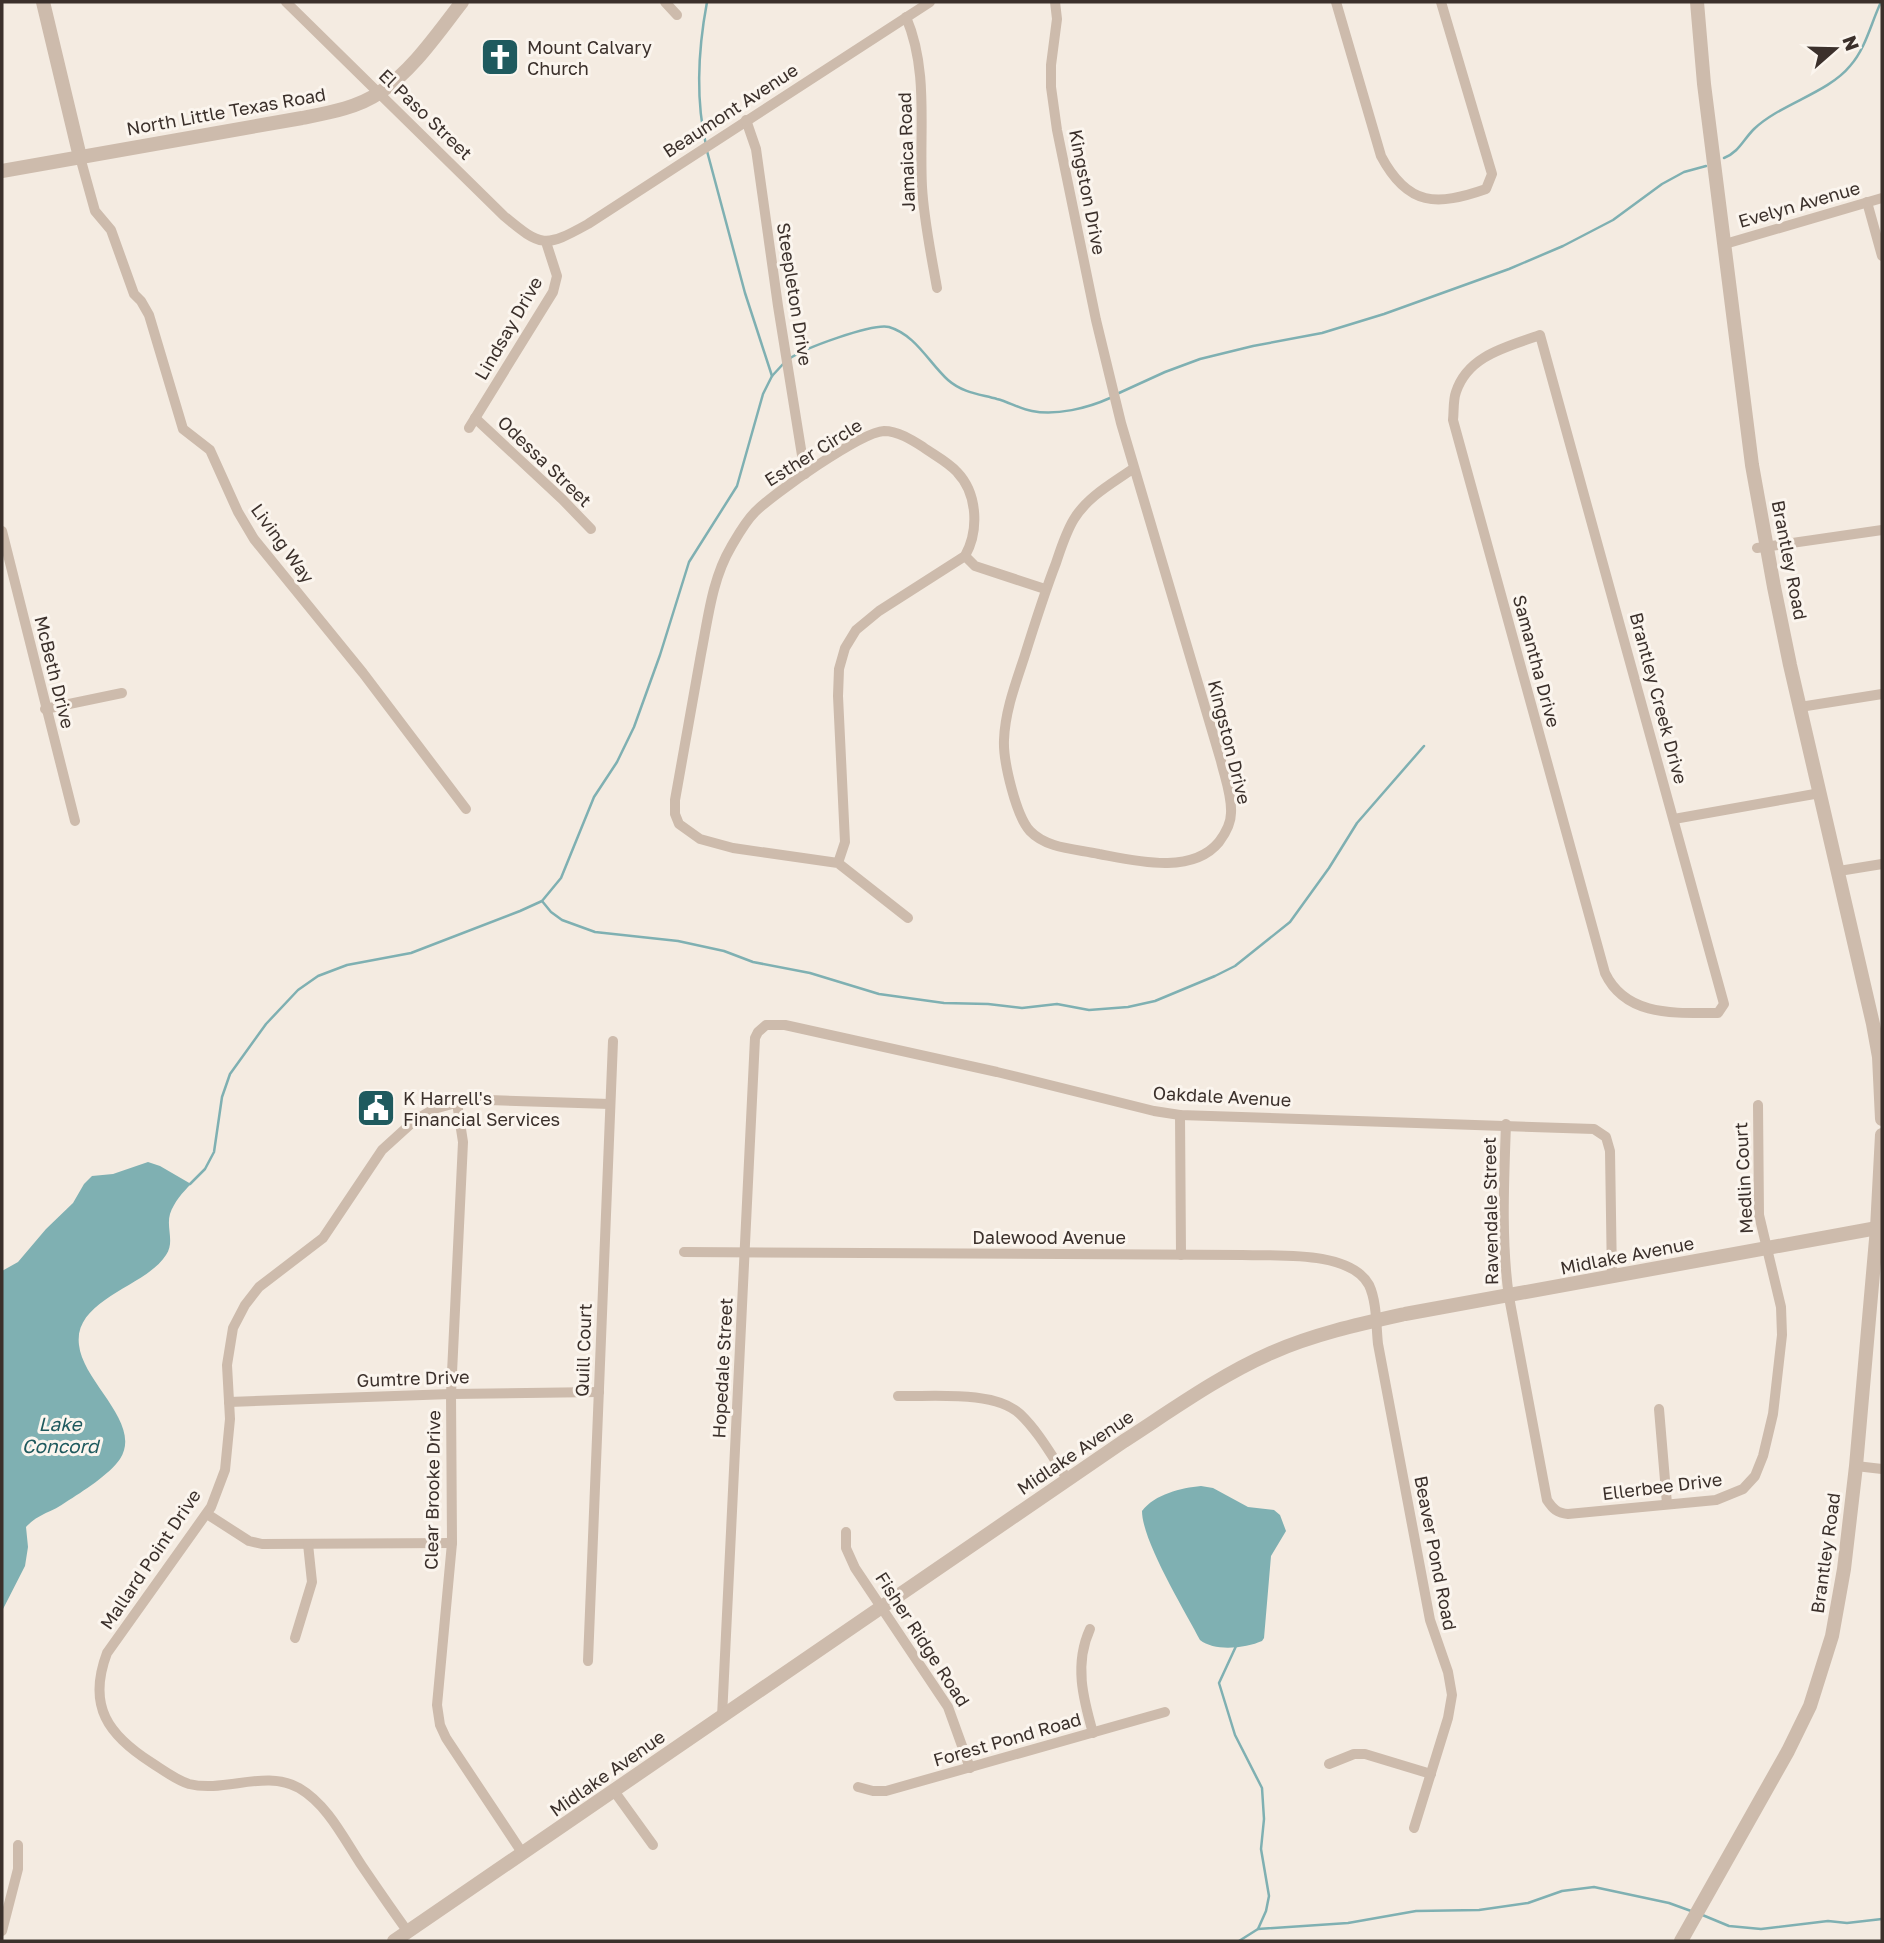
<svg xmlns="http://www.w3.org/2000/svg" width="1884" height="1943" viewBox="0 0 1884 1943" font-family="'Golos Text',sans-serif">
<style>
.water{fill:#7fb0b2}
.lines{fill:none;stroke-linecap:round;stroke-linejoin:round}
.stream{stroke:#7fb0b2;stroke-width:2.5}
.minor{stroke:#cdbbac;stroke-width:10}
.tertiary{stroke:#cdbbac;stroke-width:14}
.labels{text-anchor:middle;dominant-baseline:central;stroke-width:6;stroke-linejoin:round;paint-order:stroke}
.poi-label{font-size:18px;fill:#3b302b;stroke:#fbf5ee;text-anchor:start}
.street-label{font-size:18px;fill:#3b302b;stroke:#fbf5ee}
.water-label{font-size:19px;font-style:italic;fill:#1f5a5e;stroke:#fbf5ee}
</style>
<rect width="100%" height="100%" fill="#f4ebe1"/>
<!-- water -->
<g class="water">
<path d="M 148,1162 L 160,1166 L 191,1184 C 183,1192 174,1202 170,1214 C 166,1228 175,1242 166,1255 C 146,1287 73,1299 79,1345 C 83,1383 143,1423 120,1459 C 110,1474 82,1492 66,1502 C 53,1512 37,1514 26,1527 L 28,1547 L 25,1566 L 2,1611 L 2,1271 L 18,1262 L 46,1229 L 73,1203 L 84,1184 L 92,1176 L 113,1174 Z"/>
<path d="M 1201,1486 L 1213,1488 L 1248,1507 L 1274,1510 L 1280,1515 L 1286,1531 L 1271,1556 L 1264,1638 L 1262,1641 C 1246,1648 1215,1652 1200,1640 C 1185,1611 1142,1541 1142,1511 C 1155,1494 1181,1488 1201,1486 Z"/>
</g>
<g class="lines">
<!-- stream -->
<g class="stream">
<path d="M 706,145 C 695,97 698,50 707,2"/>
<polyline points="707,151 745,293 772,376"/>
<path d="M 1724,158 C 1739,152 1743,140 1754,129 C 1780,104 1828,93 1850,66 C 1866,48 1871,23 1881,2"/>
<path d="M 789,359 C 804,348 873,323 889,327 C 916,335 929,363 948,380 C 963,393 979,394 997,399 C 1009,402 1020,409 1032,411 C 1056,416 1088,408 1110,398"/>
<polyline points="1119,393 1165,372 1200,359 1253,346 1322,333 1384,314 1509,269 1563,246 1613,220 1662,184 1684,172 1706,166"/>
<polyline points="542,901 551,912 562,920 595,932 678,941 724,951 753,962 810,973 879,994 944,1003 988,1004 1022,1008 1057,1004 1089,1010 1128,1007 1155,1001 1215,976 1235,966 1290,922 1329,868 1357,823 1424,746"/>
<polyline points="190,1184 205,1169 214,1152 222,1097 230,1074 266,1024 298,990 318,976 347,965 411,953 520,911 542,901 561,878 594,797 617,762 634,727 660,655 689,562 737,486 763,394 772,376 784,363"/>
<polyline points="1237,1644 1219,1683 1235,1735 1262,1788 1264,1819 1261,1849 1269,1896 1266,1911 1258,1929"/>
<polyline points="1700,1914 1729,1926 1761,1929 1828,1921 1847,1923 1882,1919"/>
<polyline points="1239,1941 1258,1929 1348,1923 1416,1911 1479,1910 1528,1903 1562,1891 1594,1887 1669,1903 1691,1911"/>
</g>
<!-- minor -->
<g class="minor">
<path d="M 286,2 L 504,216 C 541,247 545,248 588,224 L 930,2"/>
<polyline points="665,2 677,15"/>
<path d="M 1055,2 L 1057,19 L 1051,65 L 1051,87 L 1057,130 L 1096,320 L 1121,423 L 1221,761 C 1225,778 1232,796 1231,813 C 1231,824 1225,834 1219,842 C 1192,875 1136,861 1099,854 C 1077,849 1047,849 1030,831 C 1016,816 1003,761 1004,740 C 1005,712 1015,685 1024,658 C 1034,626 1044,594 1056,563 C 1061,548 1066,532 1074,519 C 1088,496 1113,483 1134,468"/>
<path d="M 1336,2 L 1381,156 C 1408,207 1437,206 1486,189 L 1492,174 L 1441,2"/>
<path d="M 906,17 C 929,71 919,129 922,187 C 924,221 931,254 937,288"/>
<polyline points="746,120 756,149 778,306 805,474"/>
<polyline points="80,157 95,211 111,230 134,294 141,301 149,315 183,429 210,450 238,512 254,539 363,673 466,809"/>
<polyline points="1867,202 1882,256"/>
<polyline points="1725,244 1882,198"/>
<path d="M 1540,335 L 1724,1004 L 1718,1013 C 1675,1013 1626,1017 1605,973 L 1453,420 C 1454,411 1453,400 1456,392 C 1468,355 1507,347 1540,335 Z"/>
<polyline points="475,418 562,499 591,529"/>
<polyline points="469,428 553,292 557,276 546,242"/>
<polyline points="2,531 75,821"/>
<polyline points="1757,548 1882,530"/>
<polyline points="965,556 975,566 1045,589"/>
<polyline points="1800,707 1882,694"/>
<polyline points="45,709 122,693"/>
<polyline points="1674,819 1820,793"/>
<path d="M 838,863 L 845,842 L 838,696 L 839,669 L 845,648 L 856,630 L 879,611 L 965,556 C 979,531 978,494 957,472 C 948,462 934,455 923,447 C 912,440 898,431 884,431 C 861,432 773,494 755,512 C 745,522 738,535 731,547 C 712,579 708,619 701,654 C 692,703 684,752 675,800 L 675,814 L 679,824 L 700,839 L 733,848 L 838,863 L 908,918"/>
<polyline points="1839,871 1882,864"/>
<polyline points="457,1103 463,1142 451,1394 452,1543 437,1705 440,1725 446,1738 523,1854"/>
<polyline points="1180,1115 1181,1255"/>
<path d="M 1506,1124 C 1504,1181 1501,1241 1509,1297 L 1547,1500 C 1553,1509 1557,1513 1568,1514 L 1716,1500 L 1743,1489 L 1755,1476 L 1763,1456 L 1773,1414 L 1782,1335 L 1781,1307 L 1759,1215 L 1758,1105"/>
<path d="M 684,1252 L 1242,1255 C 1276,1256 1350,1250 1369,1285 C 1377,1302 1376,1326 1378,1344 L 1430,1620 L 1448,1672 L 1452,1695 L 1448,1718 L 1414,1828"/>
<path d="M 898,1396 C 932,1397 994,1390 1020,1414 C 1039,1432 1053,1458 1068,1480"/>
<polyline points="229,1402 451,1394 599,1392"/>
<polyline points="1659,1409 1667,1504"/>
<polyline points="1856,1466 1882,1469"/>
<polyline points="207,1514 249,1541 262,1544 452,1543"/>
<polyline points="846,1532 846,1548 855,1568 948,1707 970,1768"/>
<path d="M 1090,1629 C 1074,1664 1083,1698 1093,1733"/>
<polyline points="295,1638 312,1582 308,1544"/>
<polyline points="588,1661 613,1041"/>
<polyline points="722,1717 755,1038 758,1032 766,1025 785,1025 997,1072 1154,1111 1180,1115 1594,1129 1606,1137 1610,1151 1612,1278"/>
<polyline points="1329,1764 1354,1754 1365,1754 1431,1774"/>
<polyline points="858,1787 873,1791 886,1791 1165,1712"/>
<polyline points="614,1791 653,1845"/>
<polyline points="2,1931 18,1869 18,1845"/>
<path d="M 408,1932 C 392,1910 377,1888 362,1866 C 344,1839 328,1805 299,1788 C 266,1769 225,1793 189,1784 C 176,1780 163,1770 152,1763 C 108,1735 87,1706 107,1653 L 211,1507 L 225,1470 L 230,1419 L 227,1365 L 233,1328 L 245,1305 L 259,1287 L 323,1238 L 382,1150 L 415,1120 L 434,1109 L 463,1101 L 489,1100 L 610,1104"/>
</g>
<!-- tertiary -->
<g class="tertiary">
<polyline points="43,2 80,157"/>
<polyline points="1697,2 1704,84 1752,465 1774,587 1790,665 1873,1024 1879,1057 1882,1119"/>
<path d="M 2,171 L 302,118 C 327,113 357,108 379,93 C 413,70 437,34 462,2"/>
<path d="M 394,1941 L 1124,1441 C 1172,1410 1219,1376 1271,1353 C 1314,1334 1360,1324 1405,1314 L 1877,1228"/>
<polyline points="1681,1941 1788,1751 1810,1706 1832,1636 1844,1569 1856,1466 1877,1228 1882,1135"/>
</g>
</g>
<!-- icons -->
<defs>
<g id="church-square" transform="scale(2.0125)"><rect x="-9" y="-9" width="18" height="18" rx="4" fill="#1f5a5e" stroke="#fbf5ee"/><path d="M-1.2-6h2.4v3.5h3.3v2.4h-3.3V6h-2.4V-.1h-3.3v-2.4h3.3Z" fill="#fff"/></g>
<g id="civic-square" transform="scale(2.0125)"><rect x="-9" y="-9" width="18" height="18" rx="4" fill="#1f5a5e" stroke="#fbf5ee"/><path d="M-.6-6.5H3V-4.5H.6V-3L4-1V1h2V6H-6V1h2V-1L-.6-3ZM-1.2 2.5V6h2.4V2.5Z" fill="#fff"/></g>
</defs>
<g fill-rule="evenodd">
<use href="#church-square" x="500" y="57"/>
<use href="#civic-square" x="376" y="1108"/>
</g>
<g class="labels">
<!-- poi labels -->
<g class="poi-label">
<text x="527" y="47">Mount Calvary<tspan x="527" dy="21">Church</tspan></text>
<text x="403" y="1098">K Harrell's<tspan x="403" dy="21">Financial Services</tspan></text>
</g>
<!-- street labels -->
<g class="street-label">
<text transform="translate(730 110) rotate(-33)">Beaumont Avenue</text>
<text transform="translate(226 111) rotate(-10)">North Little Texas Road</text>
<text transform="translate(426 114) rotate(44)">El Paso Street</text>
<text transform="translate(906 152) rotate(-92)">Jamaica Road</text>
<text transform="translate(1088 192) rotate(79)">Kingston Drive</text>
<text transform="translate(1799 204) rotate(-16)">Evelyn Avenue</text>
<text transform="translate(795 294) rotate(81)">Steepleton Drive</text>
<text transform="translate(508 328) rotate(-60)">Lindsay Drive</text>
<text transform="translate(813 452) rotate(-32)">Esther Circle</text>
<text transform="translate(545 461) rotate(44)">Odessa Street</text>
<text transform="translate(283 543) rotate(54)">Living Way</text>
<text transform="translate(1790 560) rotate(79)">Brantley Road</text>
<text transform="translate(1537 661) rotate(75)">Samantha Drive</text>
<text transform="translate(55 672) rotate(76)">McBeth Drive</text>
<text transform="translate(1659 698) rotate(75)">Brantley Creek Drive</text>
<text transform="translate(1230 742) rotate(76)">Kingston Drive</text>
<text transform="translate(1222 1096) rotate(3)">Oakdale Avenue</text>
<text transform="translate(1743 1178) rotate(-93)">Medlin Court</text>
<text transform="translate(1490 1211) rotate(-91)">Ravendale Street</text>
<text x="1049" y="1237">Dalewood Avenue</text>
<text transform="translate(1627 1255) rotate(-11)">Midlake Avenue</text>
<text transform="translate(583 1350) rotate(-88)">Quill Court</text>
<text transform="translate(722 1368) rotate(-87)">Hopedale Street</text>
<text transform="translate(413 1378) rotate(-2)">Gumtre Drive</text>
<text transform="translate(1075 1452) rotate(-34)">Midlake Avenue</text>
<text transform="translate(1662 1486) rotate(-7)">Ellerbee Drive</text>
<text transform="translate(432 1490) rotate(-89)">Clear Brooke Drive</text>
<text transform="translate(1436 1553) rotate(79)">Beaver Pond Road</text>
<text transform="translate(1825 1553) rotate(-82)">Brantley Road</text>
<text transform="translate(150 1559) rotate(-56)">Mallard Point Drive</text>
<text transform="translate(923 1639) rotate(57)">Fisher Ridge Road</text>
<text transform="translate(1007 1739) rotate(-16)">Forest Pond Road</text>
<text transform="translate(607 1773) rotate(-35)">Midlake Avenue</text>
</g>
<!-- water labels -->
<g class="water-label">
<text x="60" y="1423">Lake<tspan x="60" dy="22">Concord</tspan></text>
</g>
</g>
<!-- border -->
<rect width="1884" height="1943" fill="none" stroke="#3b302b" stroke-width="7"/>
<!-- north arrow -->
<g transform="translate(1835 49) rotate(70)" stroke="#fbf5ee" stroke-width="5" paint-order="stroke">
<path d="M0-5L12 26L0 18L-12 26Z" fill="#3b302b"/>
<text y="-10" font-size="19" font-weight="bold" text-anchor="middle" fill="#3b302b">N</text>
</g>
</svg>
